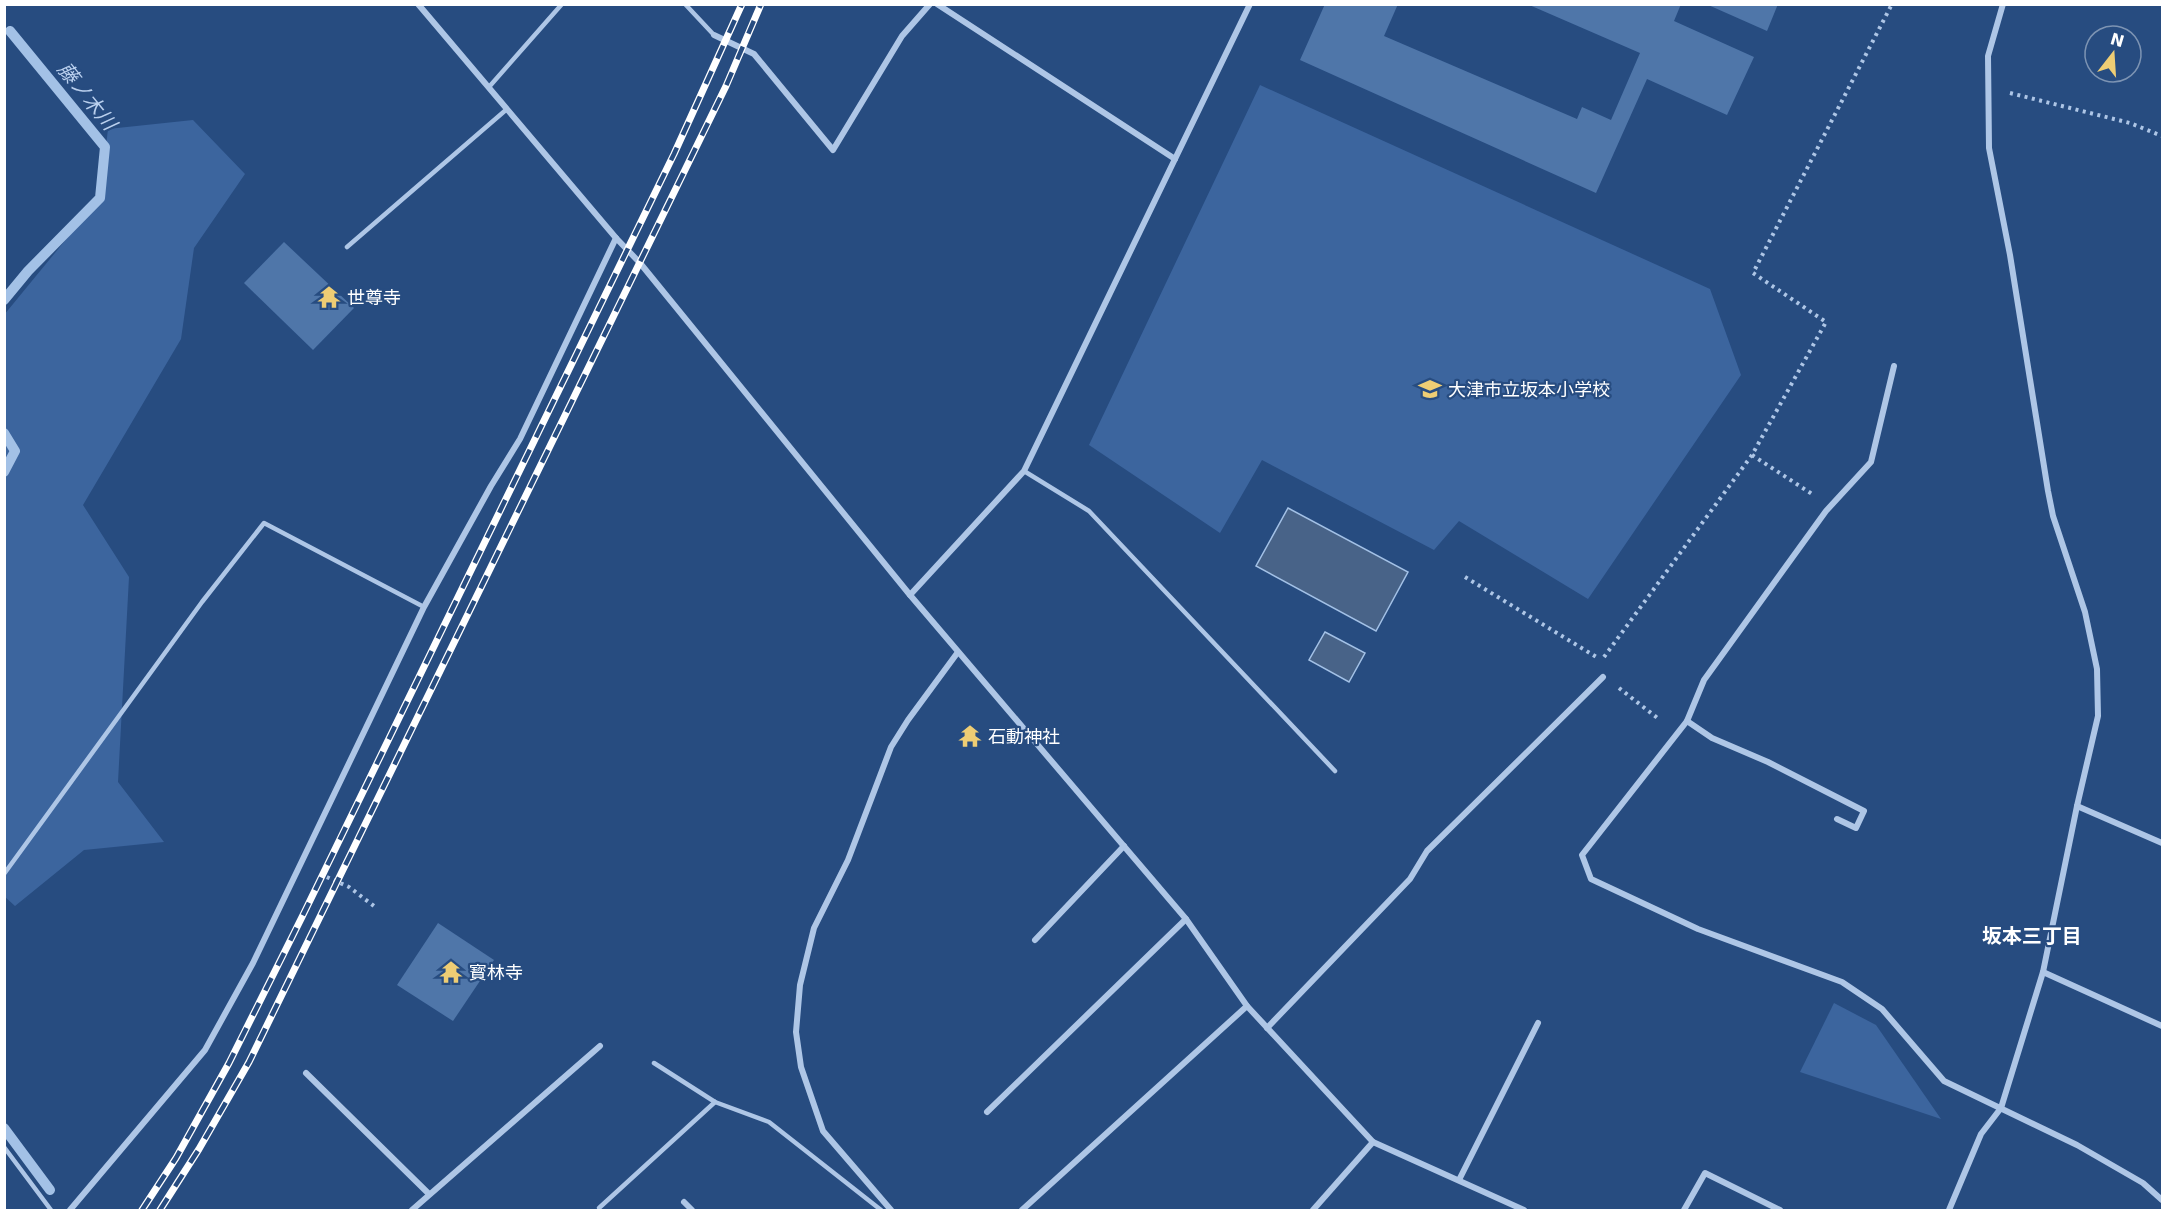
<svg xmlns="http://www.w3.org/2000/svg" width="2167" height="1215" viewBox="0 0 2167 1215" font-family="'DejaVu Sans','Noto Sans JP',sans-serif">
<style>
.green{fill:#3c659e}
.water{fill:#486388;stroke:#a3c1e6;stroke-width:1.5}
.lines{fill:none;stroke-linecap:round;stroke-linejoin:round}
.stream{stroke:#a3c1e6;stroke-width:10}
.building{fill:#4f76a9}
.path{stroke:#aec6e6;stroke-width:4;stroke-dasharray:3 4.5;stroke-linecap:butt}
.lane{stroke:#aec6e6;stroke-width:4.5}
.street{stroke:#aec6e6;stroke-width:6}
.rail-casing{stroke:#fff;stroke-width:7}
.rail{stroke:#274c80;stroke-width:4.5;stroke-dasharray:14;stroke-linecap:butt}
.labels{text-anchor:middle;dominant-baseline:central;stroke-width:4.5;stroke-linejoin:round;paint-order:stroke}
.poi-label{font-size:18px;fill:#fff;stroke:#274c80;text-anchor:start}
.water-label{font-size:20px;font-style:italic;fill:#bad0ee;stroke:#274c80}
.neighbourhood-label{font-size:20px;font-weight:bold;fill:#fff;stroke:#274c80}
</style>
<rect width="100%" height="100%" fill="#274c80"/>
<!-- green -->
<g class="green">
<polygon points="1260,85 1710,289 1741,375 1588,599 1459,521 1434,550 1262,460 1220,533 1089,445"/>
<polygon points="193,120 245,174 194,248 181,339 83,505 129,577 118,782 164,842 84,850 15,906 4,896 4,315 100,198 108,129"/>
<polygon points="1834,1003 1876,1025 1941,1119 1800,1072"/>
</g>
<!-- water -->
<g class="water">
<polygon points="1288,508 1408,572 1376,631 1256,566"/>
<polygon points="1325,632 1365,653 1349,682 1309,660"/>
</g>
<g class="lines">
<!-- stream -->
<g class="stream">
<polyline points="4,300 28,271 100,198 105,147 10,31"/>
<polyline points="4,433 15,451 4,472"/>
<polyline points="4,1128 50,1190"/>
</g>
</g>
<!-- building -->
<g class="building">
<polygon points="1325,4 1398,4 1384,36 1577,119 1582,107 1611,120 1640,53 1527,4 1681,4 1674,21 1754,57 1727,115 1647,79 1596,193 1300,60"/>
<polygon points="1706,4 1778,4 1767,31"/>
<polygon points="284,242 354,308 313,350 244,283"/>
<polygon points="438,923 494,960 453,1021 397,985"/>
</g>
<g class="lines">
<!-- path -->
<g class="path">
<polyline points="2010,93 2130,123 2162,136"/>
<polyline points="1752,455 1812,494"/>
<polyline points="1465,577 1598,658"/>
<polyline points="1604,657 1752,455 1826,322 1753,273 1892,4"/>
<polyline points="1619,688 1660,720"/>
<polyline points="320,874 349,887 374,906"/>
</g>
<!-- lane -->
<g class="lane">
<polyline points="685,4 714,35"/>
<polyline points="489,87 562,4"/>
<polyline points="347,247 507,109"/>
<polyline points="1024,471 1089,511 1335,771"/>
<polyline points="4,874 202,602 264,523 424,607"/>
<polyline points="654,1063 715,1102 769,1122 881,1210"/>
<polyline points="4,1147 51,1210"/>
<polyline points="599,1208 715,1102"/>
</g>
<!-- street -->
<g class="street">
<polyline points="418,4 616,238 640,263 910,595 1186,919 1247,1006 1373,1142 1524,1210"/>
<polyline points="937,4 1175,159"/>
<polyline points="714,35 754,54 833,150 902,36 930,4"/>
<polyline points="1894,366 1871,462 1826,511 1704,680 1687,721 1582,855 1591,879 1698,929 1842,982 1882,1009 1944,1081 2077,1145 2143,1183 2162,1200"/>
<polyline points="910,595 1024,471 1250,4"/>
<polyline points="1687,721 1712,738 1768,762 1864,811 1856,828 1837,819"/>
<polyline points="2077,806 2162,843"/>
<polyline points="1035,940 1124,846"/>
<polyline points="2043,972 2162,1026"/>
<polyline points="1267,1028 1410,879 1427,851 1603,677"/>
<polyline points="306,1073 429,1194"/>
<polyline points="987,1112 1186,919"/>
<polyline points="1459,1180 1538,1023"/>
<polyline points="684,1202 692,1210"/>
<polyline points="70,1210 205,1050 253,963 424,607 491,486 520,439 616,238"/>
<polyline points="412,1210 600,1046"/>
<polyline points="891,1210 823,1131 801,1067 796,1032 800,985 814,928 848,860 891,747 908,720 958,652"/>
<polyline points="1022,1210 1247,1006"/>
<polyline points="1313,1210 1373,1142"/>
<polyline points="1684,1210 1705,1173 1780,1210"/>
<polyline points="1949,1210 1981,1134 2001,1108 2043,972 2077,806 2098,716 2097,669 2085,612 2053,516 2048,491 2010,255 1989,148 1988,56 2003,4"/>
</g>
<!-- rail casing -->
<g class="rail-casing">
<g id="rail">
<polyline points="142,1210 176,1158 229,1063 302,917 674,154 742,4"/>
<polyline points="160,1210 199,1149 249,1062 726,86 761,4"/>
</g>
</g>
<!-- rail -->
<use href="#rail" class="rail"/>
</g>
<!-- icons -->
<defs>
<g id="temple-bare" transform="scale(1.8)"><path d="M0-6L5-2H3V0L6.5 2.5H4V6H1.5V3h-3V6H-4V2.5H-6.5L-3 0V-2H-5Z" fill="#eecd74" stroke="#274c80" stroke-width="2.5" paint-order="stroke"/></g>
<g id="school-bare" transform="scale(1.8)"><path d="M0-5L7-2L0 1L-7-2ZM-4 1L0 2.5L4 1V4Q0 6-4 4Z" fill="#eecd74" stroke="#274c80" stroke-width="2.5" paint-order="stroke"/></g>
</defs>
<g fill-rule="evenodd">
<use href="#temple-bare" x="329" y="297"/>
<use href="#school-bare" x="1430" y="389"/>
<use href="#temple-bare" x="970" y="736"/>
<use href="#temple-bare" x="451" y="972"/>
</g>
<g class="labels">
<!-- poi labels -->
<g class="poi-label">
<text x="347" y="297">世尊寺</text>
<text x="1448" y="389">大津市立坂本小学校</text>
<text x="988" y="736">石動神社</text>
<text x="469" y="972">寳林寺</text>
</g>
<!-- water labels -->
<g class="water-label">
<text transform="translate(87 96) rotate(51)">藤ノ木川</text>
</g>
<!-- neighbourhood labels -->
<g class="neighbourhood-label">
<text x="2032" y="936">坂本三丁目</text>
</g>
</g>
<!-- border -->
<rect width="2167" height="1215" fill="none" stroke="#ffffff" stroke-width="12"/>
<!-- north arrow -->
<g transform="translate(2113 54) rotate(17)"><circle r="28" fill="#274c80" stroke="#7d94b3" stroke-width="1.5"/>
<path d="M0-4.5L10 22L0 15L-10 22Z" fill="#eecd74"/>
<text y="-9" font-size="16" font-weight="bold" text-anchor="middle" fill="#ffffff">N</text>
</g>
</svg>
